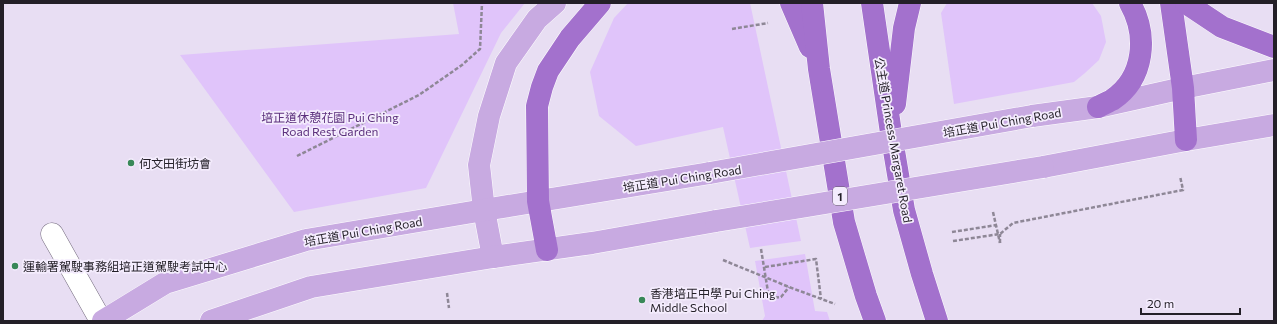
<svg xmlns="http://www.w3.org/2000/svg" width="1277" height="324" viewBox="0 0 1277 324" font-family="Commissioner,'Noto Sans TC',sans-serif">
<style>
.green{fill:#e0c4fa}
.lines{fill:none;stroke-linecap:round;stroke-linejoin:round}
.minor-casing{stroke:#736a7d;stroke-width:23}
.major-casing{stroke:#fff;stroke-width:23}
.highway-casing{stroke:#fff;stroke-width:23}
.path{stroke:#8e8796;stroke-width:2.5;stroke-dasharray:4 2;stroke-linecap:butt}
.minor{stroke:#fff;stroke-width:22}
.major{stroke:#c8aae1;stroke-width:22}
.highway{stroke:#a371cd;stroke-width:22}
.major-bridge-casing{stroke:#fff;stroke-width:23;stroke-linecap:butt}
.path-bridge{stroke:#8e8796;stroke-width:2.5;stroke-dasharray:4 2;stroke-linecap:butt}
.major-bridge{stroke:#c8aae1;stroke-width:22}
.poi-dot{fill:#388858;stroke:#f4ecfd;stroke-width:1.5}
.labels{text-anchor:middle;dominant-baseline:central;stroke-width:3.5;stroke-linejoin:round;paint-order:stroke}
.shield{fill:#f4ecfd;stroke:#625c67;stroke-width:1}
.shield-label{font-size:11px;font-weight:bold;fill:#231f27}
.park-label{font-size:12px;fill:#5c307d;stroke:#f4ecfd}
.street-label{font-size:12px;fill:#231f27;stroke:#f4ecfd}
.poi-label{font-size:12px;fill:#231f27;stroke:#f4ecfd;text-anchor:start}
</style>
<rect width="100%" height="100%" fill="#e8def3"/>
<!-- green -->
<g class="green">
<polygon points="453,3 525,3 501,33 426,188 294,212 180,55 459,34"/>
<polygon points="628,3 750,3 801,241 750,248 723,127 636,146 599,116 590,72 614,18"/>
<polygon points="947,3 1092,3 1101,16 1106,42 1099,60 1085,73 1074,82 954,104 941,13"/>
<polygon points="805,254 815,311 827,312 830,321 762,321 765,316 755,261"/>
</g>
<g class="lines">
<!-- minor casing -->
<g class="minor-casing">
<polyline id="minor" points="52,234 101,321"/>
</g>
<!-- major casing -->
<g class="major-casing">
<g id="major">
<polyline points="1032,116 1098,107 1183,88 1274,70"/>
<polyline points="1043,167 1186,140 1274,125"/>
<polyline points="493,257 484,210 479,165 489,116 506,63 537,19 555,3"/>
<polyline points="103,321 165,283 306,240 484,210 710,173"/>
<polyline points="211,321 311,287 493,257 592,243 716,221"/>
</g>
</g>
<!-- highway casing -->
<g class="highway-casing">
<g id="highway">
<polyline points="791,3 810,47"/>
<polyline points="812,3 819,69 844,222 866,296 875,321"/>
<polyline points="872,3 891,133 904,210 922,274 937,321"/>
<polyline points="1171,3 1183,88 1186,140"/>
<polyline points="1186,3 1222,27 1274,47"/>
<polyline points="895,104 904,28 910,3"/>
<path d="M 1098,107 C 1103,104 1108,102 1112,100 C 1145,78 1148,35 1130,3"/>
<polyline points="547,250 538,201 537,106 542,87 548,71 570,38 600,3"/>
</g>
</g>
<!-- path -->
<g class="path">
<polyline points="732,29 768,23"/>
<polyline points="297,156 419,95 462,65 480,49 482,3"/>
<polyline points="952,232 997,225"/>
<polyline points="953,241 1000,234 1013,223 1183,190 1180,176"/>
<polyline points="1000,243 1000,234"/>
<polyline points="723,260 789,287 835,304"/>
<polyline points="765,267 816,259 821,299"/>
<polyline points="447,293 449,308"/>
<polyline points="769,298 781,297 789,287"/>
</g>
<!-- minor -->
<use href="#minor" class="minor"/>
<!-- major -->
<use href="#major" class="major"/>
<!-- highway -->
<use href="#highway" class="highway"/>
<!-- major-bridge casing -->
<g class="major-bridge-casing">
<g id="major-bridge">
<polyline points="710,173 1032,116"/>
<polyline points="716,221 1043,167"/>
</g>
</g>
<!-- path-bridge -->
<g class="path-bridge">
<polyline points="993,212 1000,243"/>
<polyline points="761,249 769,298"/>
</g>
<!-- major-bridge -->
<use href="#major-bridge" class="major-bridge"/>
</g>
<!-- markers -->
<g class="poi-dot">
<circle cx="131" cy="163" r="4"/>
<circle cx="15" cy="266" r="4"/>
<circle cx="642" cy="300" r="4"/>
</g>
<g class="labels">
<!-- shield labels -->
<rect class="shield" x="833" y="187" width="14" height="18" rx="3"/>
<g class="shield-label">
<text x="840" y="196">1</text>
</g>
<!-- park labels -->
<g class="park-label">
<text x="330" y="117">培正道休憩花園 Pui Ching<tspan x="330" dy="14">Road Rest Garden</tspan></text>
</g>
<!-- street labels -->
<g class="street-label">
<text transform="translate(1002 122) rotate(-10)">培正道 Pui Ching Road</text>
<text transform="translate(894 140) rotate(80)">公主道 Princess Margaret Road</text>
<text transform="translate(682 178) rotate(-9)">培正道 Pui Ching Road</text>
<text transform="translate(363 231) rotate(-10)">培正道 Pui Ching Road</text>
</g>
<!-- poi labels -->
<g class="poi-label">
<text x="139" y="163">何文田街坊會</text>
<text x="23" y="266">運輸署駕駛事務組培正道駕駛考試中心</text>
<text x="650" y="293">香港培正中學 Pui Ching<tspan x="650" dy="14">Middle School</tspan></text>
</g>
</g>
<!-- border -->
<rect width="1277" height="324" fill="none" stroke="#231f27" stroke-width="8"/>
<!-- scale -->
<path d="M1141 308v6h99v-6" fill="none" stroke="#231f27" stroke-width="2"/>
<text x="1147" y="308" font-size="12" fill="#231f27" stroke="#f4ecfd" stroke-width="3" paint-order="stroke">20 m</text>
</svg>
